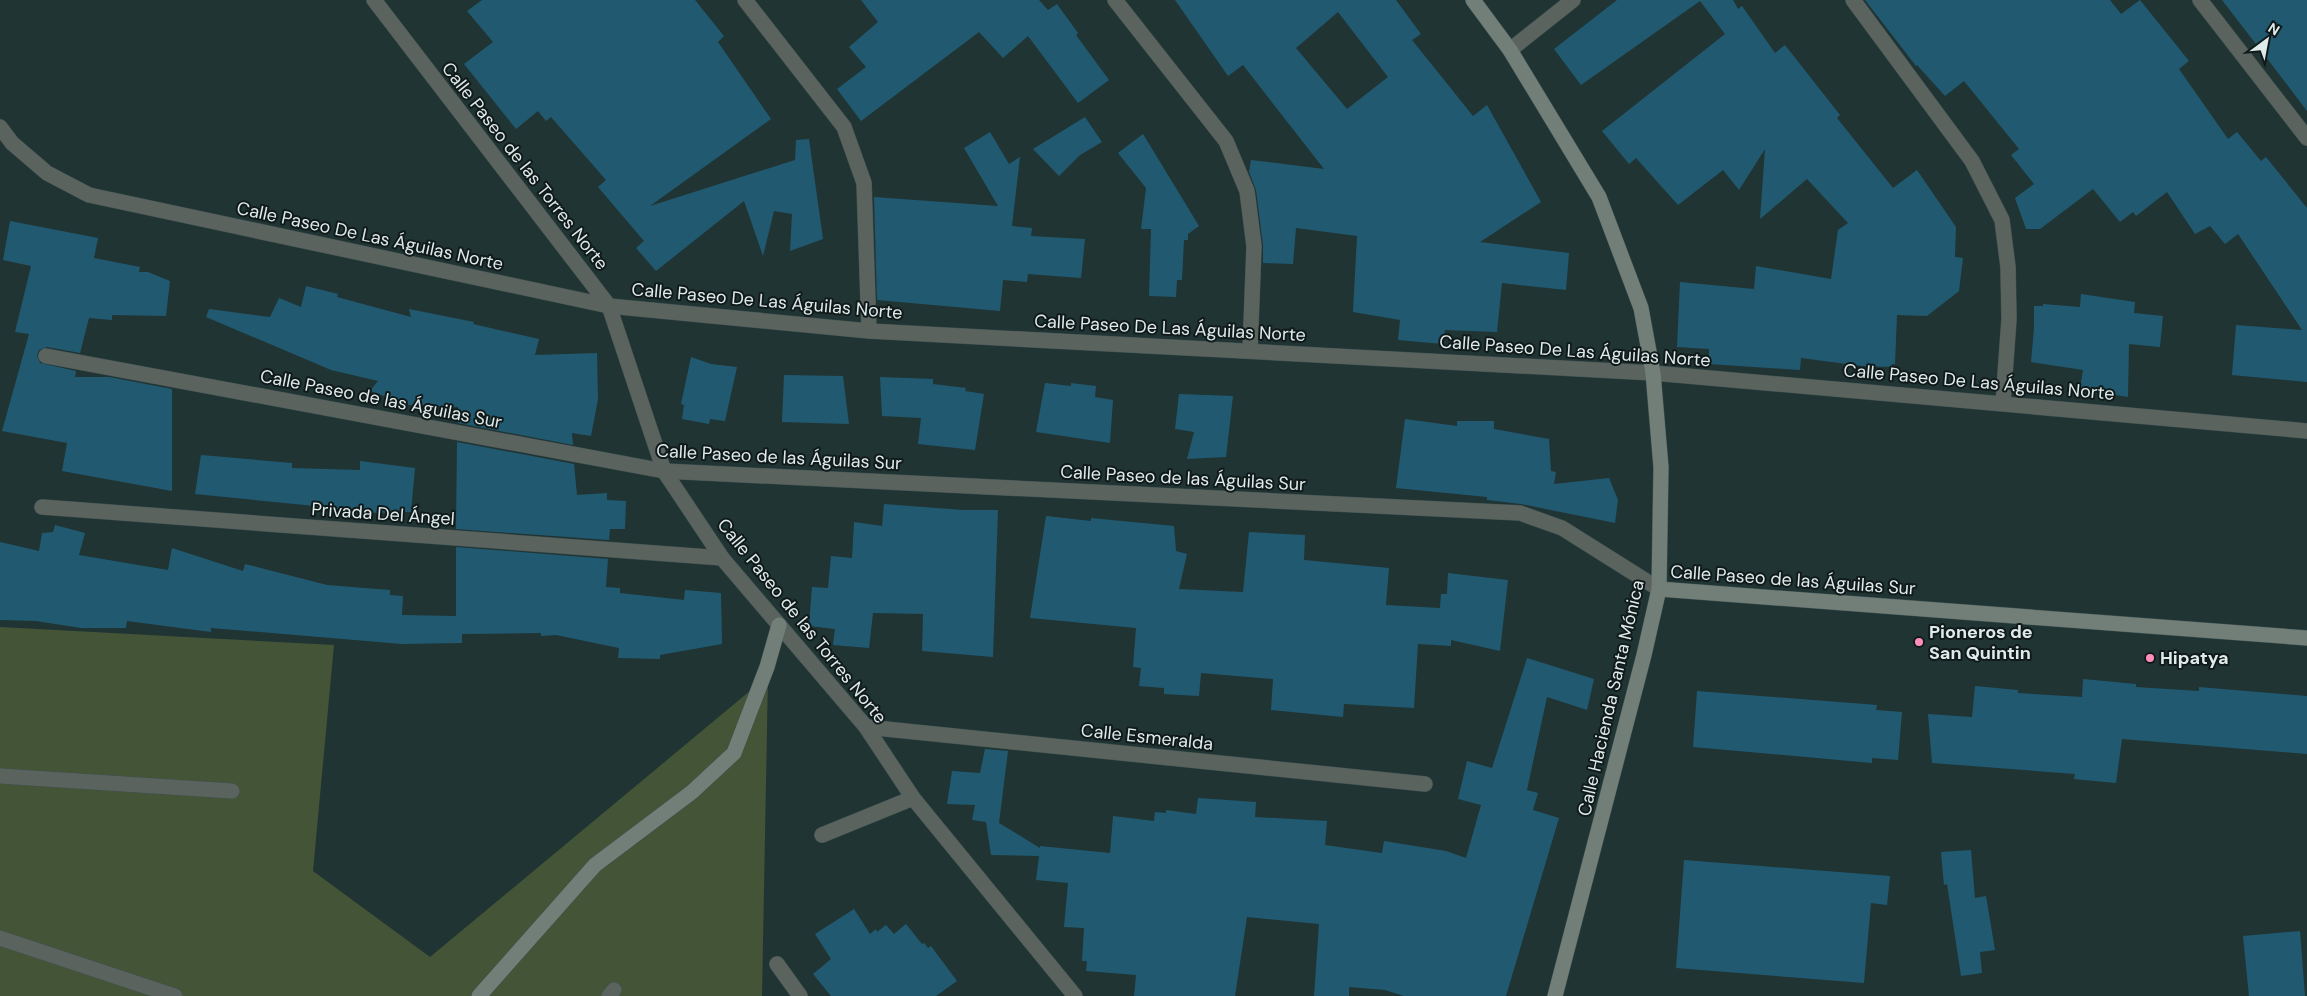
<svg xmlns="http://www.w3.org/2000/svg" width="2307" height="996" viewBox="0 0 2307 996" font-family="'DM Sans',sans-serif">
<style>
.green{fill:#445436}
.building{fill:#215a70;fill-rule:evenodd}
.lines{fill:none;stroke-linecap:round;stroke-linejoin:round}
.lane-casing{stroke:#3f5151;stroke-width:16}
.street-casing{stroke:#3f5151;stroke-width:16}
.secondary-casing{stroke:#3f5151;stroke-width:16}
.lane{stroke:#5b635f;stroke-width:15}
.street{stroke:#5b635f;stroke-width:15}
.secondary{stroke:#727f78;stroke-width:15}
.poi-dot{fill:#fe8ebb;stroke:#111a1a;stroke-width:2}
.labels{text-anchor:middle;dominant-baseline:central;stroke-width:4;stroke-linejoin:round;paint-order:stroke}
.street-label{font-size:18px;fill:#dfebea;stroke:#111a1a}
.poi-label{font-size:18px;font-weight:bold;fill:#dfebea;stroke:#111a1a;text-anchor:start}
</style>
<rect width="100%" height="100%" fill="#203434"/>
<!-- green -->
<polygon class="green" points="0,627 334,645 313,871 430,957 768,676 762,996 0,996"/>
<!-- building -->
<g class="building">
<polygon points="482,0 695,0 724,36 718,42 771,119 650,206 795,160 796,140 809,139 823,239 790,251 792,214 774,211 763,256 744,201 656,271 636,248 644,241 598,187 606,180 551,117 546,121 538,111 516,129 464,64 493,42 467,11"/>
<polygon points="861,0 1039,0 1048,10 1057,4 1078,33 1076,35 1109,80 1078,103 1028,36 1003,58 979,32 861,121 837,89 866,67 849,47 878,22"/>
<path d="M 1175,0 L 1396,0 L 1421,34 L 1412,40 L 1473,116 L 1487,105 L 1541,202 L 1480,242 L 1569,253 L 1566,290 L 1502,283 L 1497,332 L 1445,330 L 1443,344 L 1398,340 L 1400,320 L 1353,312 L 1357,236 L 1296,228 L 1293,264 L 1263,263 L 1263,245 L 1256,190 L 1249,172 L 1251,160 L 1324,169 L 1243,65 L 1228,76 ZM 1338,12 L 1388,77 L 1347,109 L 1296,48 Z"/>
<polygon points="1617,0 1733,0 1738,9 1742,6 1775,53 1785,45 1840,115 1837,118 1893,188 1917,170 1956,227 1955,257 1963,258 1959,291 1927,316 1897,315 1895,364 1892,364 1892,367 1862,366 1801,358 1800,370 1709,364 1709,349 1677,347 1680,282 1754,289 1756,266 1831,279 1838,230 1848,223 1807,179 1760,219 1765,149 1739,190 1723,170 1678,205 1636,158 1629,164 1602,131 1725,34 1700,1 1581,85 1554,49"/>
<polygon points="1865,0 2110,0 2121,14 2140,0 2189,61 2179,69 2228,139 2237,132 2261,161 2266,157 2307,208 2307,382 2232,375 2236,325 2302,330 2238,234 2225,244 2210,226 2195,234 2167,192 2136,216 2133,212 2120,222 2093,189 2040,229 2026,229 2015,198 2034,184 2011,155 2019,149 1964,81 1945,96 1917,65 1916,66"/>
<polygon points="2222,0 2307,0 2307,111 2282,78"/>
<polygon points="1085,117 1102,142 1080,155 1059,176 1033,149"/>
<polygon points="990,132 1009,164 1020,157 1012,226 1032,228 1031,236 1085,239 1081,278 1028,274 1027,282 1003,280 1000,311 877,300 874,197 998,206 964,148"/>
<polygon points="1143,134 1199,226 1188,234 1188,240 1184,240 1182,280 1177,280 1176,297 1149,296 1151,229 1141,229 1146,188 1118,153"/>
<polygon points="10,221 98,238 94,258 140,267 139,272 148,272 170,281 166,316 112,315 112,320 89,318 80,353 47,347 39,350 37,355 40,363 76,371 75,377 109,377 172,389 172,491 62,471 67,443 2,431 29,334 15,332 31,266 3,260"/>
<polygon points="306,286 338,294 337,297 411,317 409,309 474,322 473,324 539,339 535,355 597,353 598,399 591,436 572,433 573,445 458,423 458,407 409,405 370,391 378,381 331,370 206,317 209,309 270,317 279,298 301,307"/>
<polygon points="2081,294 2135,302 2134,313 2163,316 2160,347 2129,344 2128,397 2080,389 2083,370 2031,362 2034,328 2034,306 2043,306 2043,304 2080,307"/>
<polygon points="691,357 711,364 737,367 725,421 710,419 709,424 682,419 684,405 681,404"/>
<polygon points="784,375 843,376 849,424 782,422"/>
<polygon points="880,377 933,379 933,384 966,388 965,391 984,394 975,450 918,444 921,418 882,416"/>
<polygon points="1045,383 1071,386 1071,383 1096,386 1095,397 1113,400 1110,443 1036,432"/>
<polygon points="1179,394 1233,396 1226,457 1187,459 1194,432 1175,429"/>
<polygon points="1405,419 1457,426 1457,421 1494,421 1494,429 1549,439 1551,471 1556,472 1554,484 1609,478 1618,500 1615,523 1521,504 1487,500 1487,497 1396,488"/>
<polygon points="457,442 574,464 577,495 607,493 607,500 626,501 625,529 610,529 609,540 456,529"/>
<polygon points="201,455 292,463 292,468 360,470 360,461 415,468 411,512 365,513 325,507 195,494"/>
<polygon points="884,504 963,510 998,510 993,657 922,651 923,614 873,613 869,648 833,645 835,629 809,626 812,587 828,588 831,556 852,558 854,522 882,526"/>
<polygon points="1046,516 1091,521 1091,518 1174,526 1176,551 1187,554 1179,589 1243,592 1249,532 1305,535 1304,560 1389,568 1386,605 1440,608 1441,594 1447,594 1448,573 1508,580 1500,651 1451,640 1451,646 1418,644 1414,708 1344,704 1343,717 1271,710 1273,679 1201,673 1199,696 1164,694 1164,688 1139,686 1141,668 1133,667 1136,628 1030,618"/>
<polygon points="55,525 85,533 79,555 168,570 172,548 243,571 245,564 327,585 390,590 390,595 403,596 402,615 456,616 456,547 608,559 606,587 620,588 620,593 684,600 685,590 721,593 722,644 660,655 660,659 618,658 619,648 556,635 541,636 541,633 462,634 462,643 402,644 211,628 211,632 127,621 126,628 81,628 36,621 0,620 0,542 39,551 42,533 53,532"/>
<polygon points="1527,658 1594,679 1587,710 1547,697 1527,790 1538,793 1533,810 1559,818 1506,996 1404,996 1385,990 1349,987 1349,996 1314,996 1319,924 1247,917 1235,996 1134,996 1136,975 1086,971 1087,961 1082,961 1084,928 1064,927 1068,883 1036,880 1039,856 991,855 986,822 972,820 975,805 947,804 952,771 980,773 985,749 1008,751 999,823 1040,848 1040,846 1110,853 1113,816 1154,821 1155,812 1166,813 1166,810 1196,814 1198,798 1256,802 1255,817 1327,821 1325,845 1382,853 1384,841 1446,851 1466,858 1481,805 1458,799 1467,761 1492,768"/>
<polygon points="2083,679 2136,684 2136,687 2199,691 2199,687 2307,696 2307,754 2122,739 2116,783 2074,779 2075,774 1932,763 1928,714 1972,717 1975,686 2018,690 2018,693 2082,697"/>
<polygon points="1697,691 1877,705 1876,710 1902,712 1898,760 1872,758 1872,763 1693,747"/>
<polygon points="1971,850 1975,898 1986,896 1995,950 1980,952 1982,973 1961,976 1947,884 1944,885 1941,852"/>
<polygon points="1684,860 1890,876 1887,905 1871,903 1864,983 1676,968"/>
<polygon points="854,909 870,934 876,929 877,932 886,925 894,934 906,924 922,944 924,943 928,948 931,946 957,981 936,996 831,996 813,974 831,959 815,934"/>
<polygon points="2300,931 2305,996 2249,996 2243,936"/>
</g>
<g class="lines">
<!-- lane casing -->
<g class="lane-casing">
<g id="lane">
<polyline points="0,776 232,791"/>
<polyline points="822,835 913,798"/>
<polyline points="0,938 175,996"/>
<polyline points="609,996 614,990"/>
</g>
</g>
<!-- street casing -->
<g class="street-casing">
<g id="street">
<polyline points="374,0 609,306 664,471 722,558 866,727 913,798 1075,996"/>
<polyline points="745,0 844,127 864,183 869,331"/>
<polyline points="1115,0 1226,141 1247,191 1254,246 1250,351"/>
<polyline points="1853,0 1972,161 2002,220 2008,267 2009,319 2003,403"/>
<polyline points="2200,0 2307,138"/>
<polyline points="1510,50 1573,0"/>
<polyline points="0,127 12,143 47,173 89,195 609,306 869,331 1653,373 2307,431"/>
<polyline points="46,356 664,471 1520,513 1562,528 1659,589"/>
<polyline points="42,507 722,558"/>
<polyline points="866,727 1425,784"/>
<polyline points="777,964 800,996"/>
</g>
</g>
<!-- secondary casing -->
<g class="secondary-casing">
<g id="secondary">
<polyline points="1473,0 1510,50 1599,197 1641,308 1653,373 1661,467 1659,589 1644,655 1555,996"/>
<polyline points="1659,589 2307,638"/>
<polyline points="479,996 595,865 692,792 734,753 767,667 779,625"/>
</g>
</g>
<!-- lane -->
<use href="#lane" class="lane"/>
<!-- street -->
<use href="#street" class="street"/>
<!-- secondary -->
<use href="#secondary" class="secondary"/>
</g>
<!-- markers -->
<g class="poi-dot">
<circle cx="1919" cy="642" r="5"/>
<circle cx="2150" cy="658" r="5"/>
</g>
<g class="labels">
<!-- street labels -->
<g class="street-label">
<text transform="translate(525 166) rotate(52)">Calle Paseo de las Torres Norte</text>
<text transform="translate(370 236) rotate(12)">Calle Paseo De Las Águilas Norte</text>
<text transform="translate(767 301) rotate(5)">Calle Paseo De Las Águilas Norte</text>
<text transform="translate(1170 328) rotate(3)">Calle Paseo De Las Águilas Norte</text>
<text transform="translate(1575 351) rotate(4)">Calle Paseo De Las Águilas Norte</text>
<text transform="translate(1979 382) rotate(5)">Calle Paseo De Las Águilas Norte</text>
<text transform="translate(381 399) rotate(11)">Calle Paseo de las Águilas Sur</text>
<text transform="translate(779 457) rotate(3)">Calle Paseo de las Águilas Sur</text>
<text transform="translate(1183 478) rotate(3)">Calle Paseo de las Águilas Sur</text>
<text transform="translate(383 514) rotate(4)">Privada Del Ángel</text>
<text transform="translate(1793 580) rotate(4)">Calle Paseo de las Águilas Sur</text>
<text transform="translate(802 621) rotate(51)">Calle Paseo de las Torres Norte</text>
<text transform="translate(1611 698) rotate(-77)">Calle Hacienda Santa Mónica</text>
<text transform="translate(1147 737) rotate(6)">Calle Esmeralda</text>
</g>
<!-- poi labels -->
<g class="poi-label">
<text x="1929" y="632">Pioneros de<tspan x="1929" dy="21">San Quintin</tspan></text>
<text x="2160" y="658">Hipatya</text>
</g>
</g>
<!-- north arrow -->
<g transform="translate(2267 40) rotate(32)" stroke="#111a1a" stroke-width="4" paint-order="stroke">
<path d="M0-4L9 19L0 12L-9 19Z" fill="#dfebea"/>
<text y="-8" font-size="14" font-weight="bold" text-anchor="middle" fill="#dfebea">N</text>
</g>
</svg>
